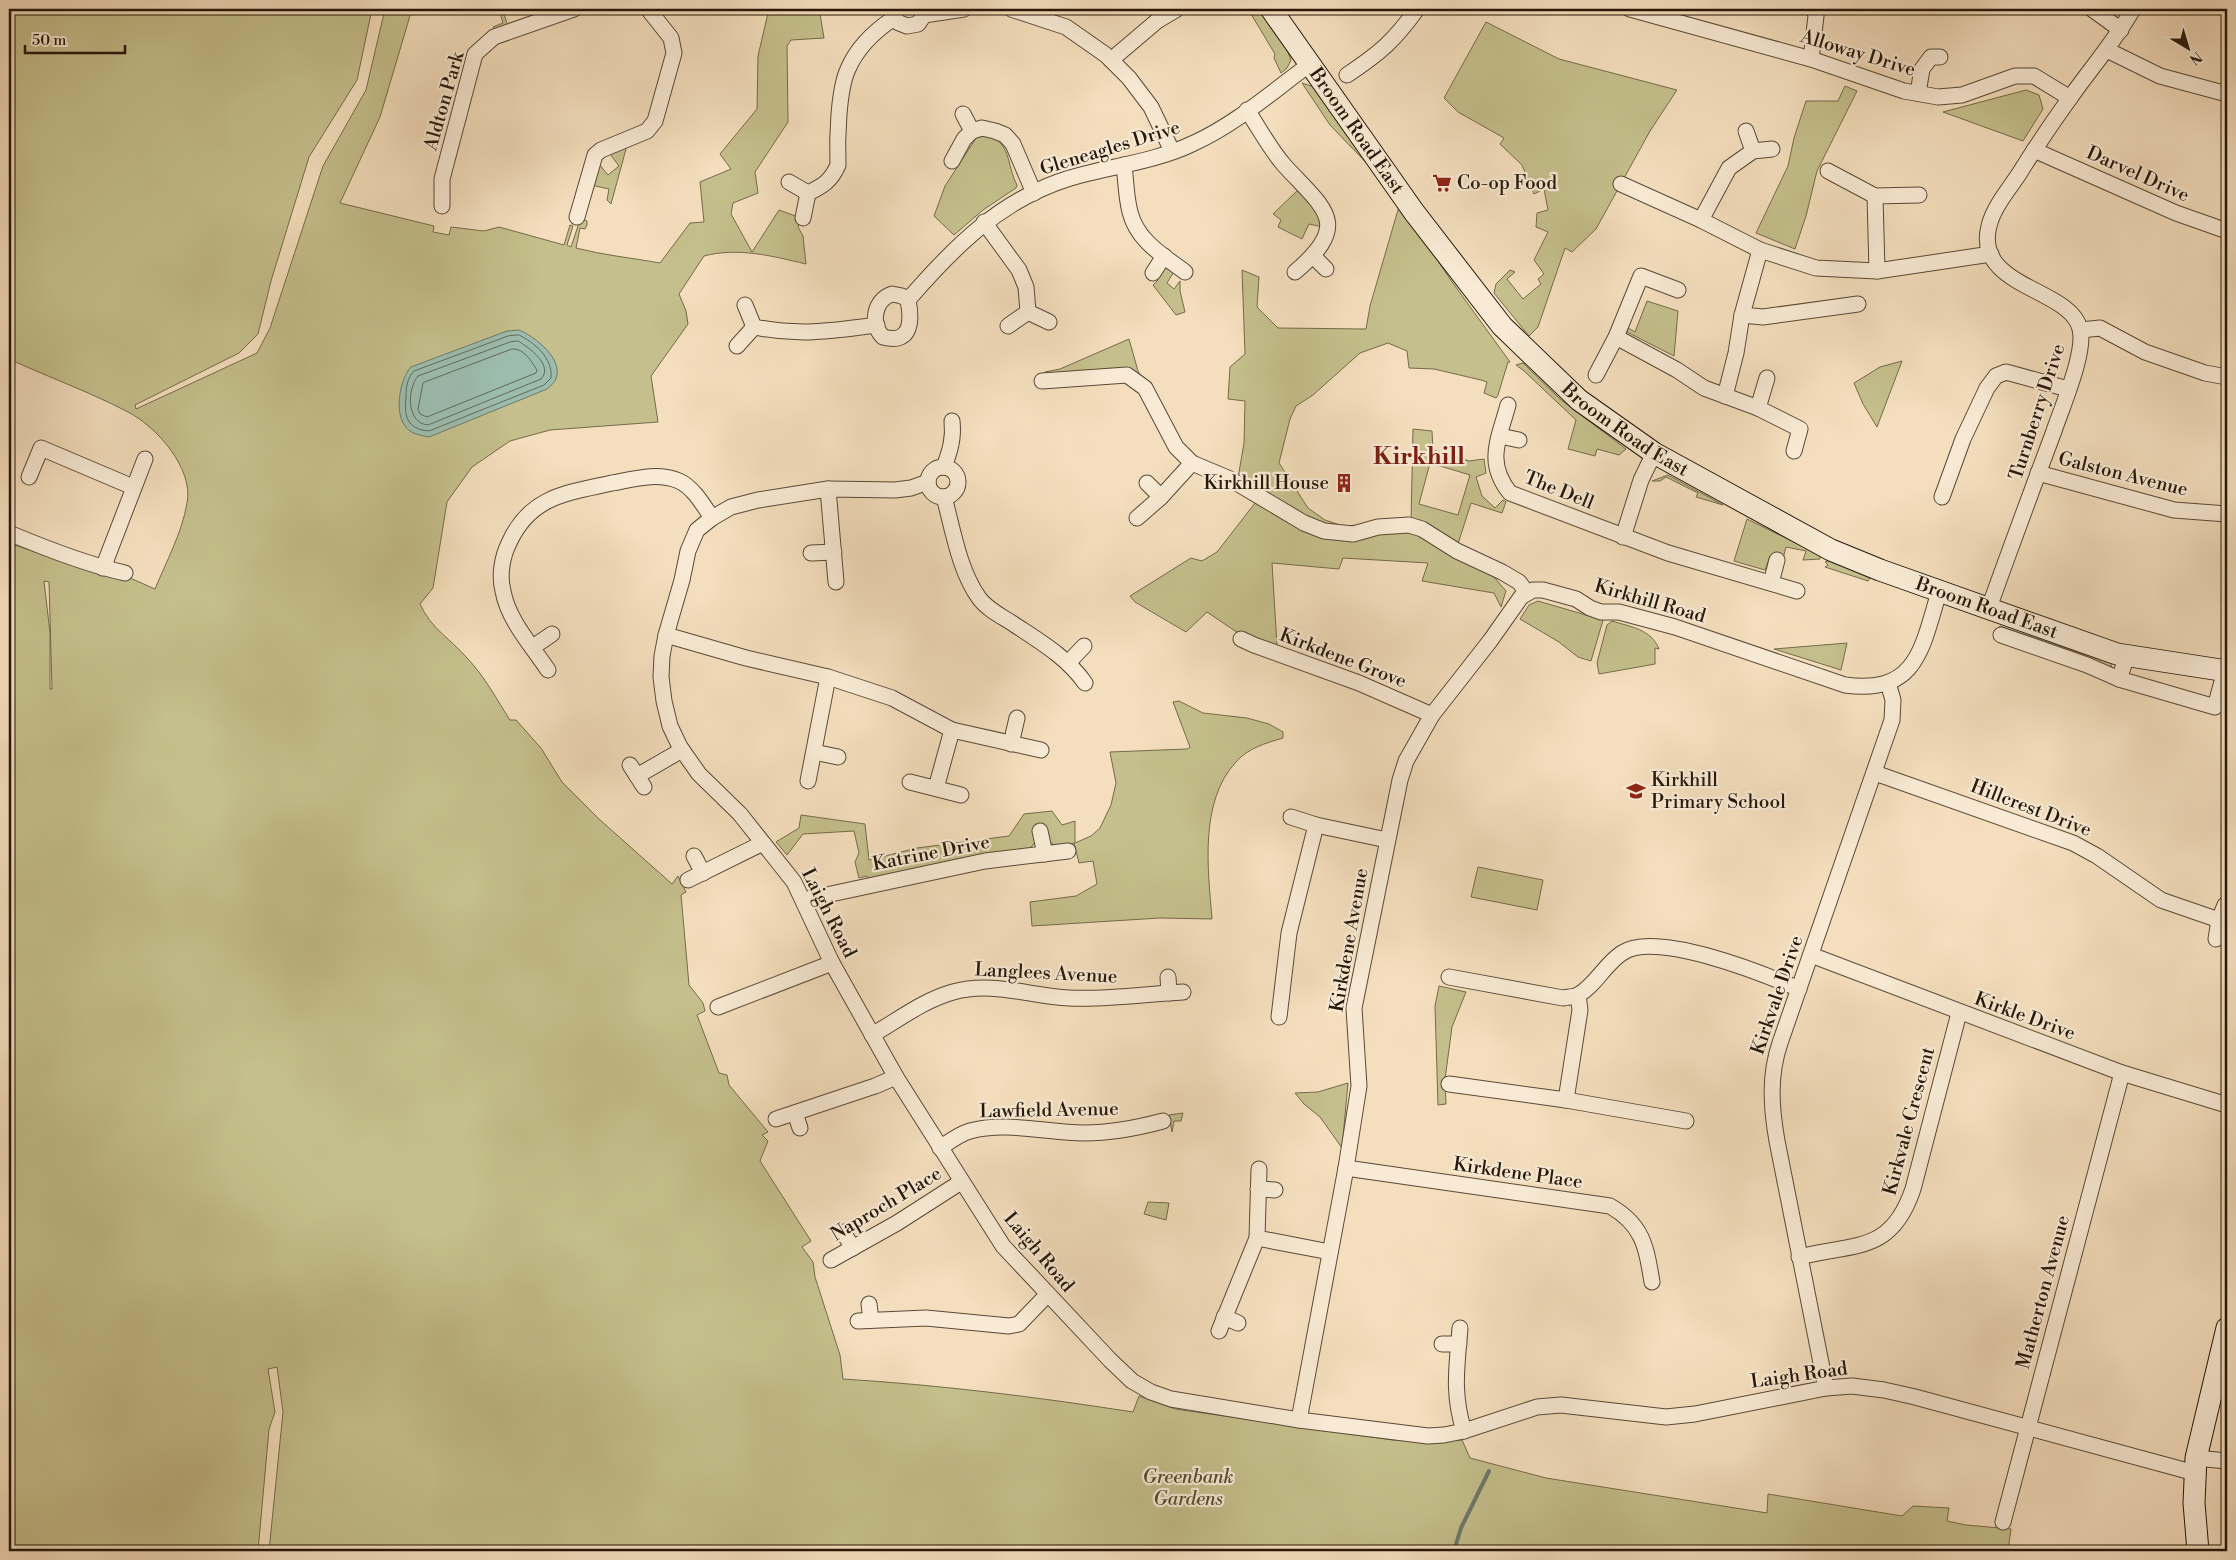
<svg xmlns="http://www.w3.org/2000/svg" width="2236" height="1560" viewBox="0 0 2236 1560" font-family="'Libre Bodoni',serif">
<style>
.green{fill:#c4bf8c;stroke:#746b4a;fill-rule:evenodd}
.water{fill:#9cbcad;stroke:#6c7a6b}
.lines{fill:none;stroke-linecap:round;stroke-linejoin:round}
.shore{stroke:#606a5b;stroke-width:1}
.stream{stroke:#6c7a6b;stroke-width:4}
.street-casing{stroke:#594936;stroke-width:17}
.secondary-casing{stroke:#251709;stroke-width:23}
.street{stroke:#f8ead4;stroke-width:15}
.secondary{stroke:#f8ead4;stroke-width:21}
.labels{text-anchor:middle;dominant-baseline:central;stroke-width:4.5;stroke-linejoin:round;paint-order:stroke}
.street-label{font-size:19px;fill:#251709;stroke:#f8ead4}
.poi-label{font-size:19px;fill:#251709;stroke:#f8ead4;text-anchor:start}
.park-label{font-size:19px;font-style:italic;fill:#554930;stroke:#f8ead4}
.district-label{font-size:24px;font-weight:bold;fill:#7a1f14;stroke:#f8ead4}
</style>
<rect width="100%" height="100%" fill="#f4debd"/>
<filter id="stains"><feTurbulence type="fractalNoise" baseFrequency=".004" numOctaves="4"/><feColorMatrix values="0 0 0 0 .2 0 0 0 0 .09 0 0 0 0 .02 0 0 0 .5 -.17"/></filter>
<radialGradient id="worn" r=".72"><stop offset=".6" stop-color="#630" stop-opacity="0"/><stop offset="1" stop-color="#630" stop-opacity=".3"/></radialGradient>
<!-- green -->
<g class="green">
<path d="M 9,9 L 372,9 L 357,80 L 309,157 L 271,281 L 258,334 L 239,353 L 135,405 L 136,409 L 257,353 L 270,328 L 323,166 L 366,90 L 385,9 L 412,9 L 380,117 L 340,203 L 434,226 L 433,232 L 449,235 L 451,227 L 484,231 L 499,227 L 564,245 L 570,225 L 573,226 L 567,245 L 571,247 L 579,223 L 581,224 L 583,219 L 587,221 L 587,225 L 585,229 L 580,228 L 576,248 C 603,255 632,258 660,263 L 690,223 L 704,222 L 700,182 L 731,169 L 720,154 L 757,109 L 758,56 L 768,13 L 790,9 L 823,9 L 820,14 L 824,38 L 791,40 L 787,46 L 788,122 L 755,172 L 758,193 L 733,203 L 731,214 L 752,252 L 779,210 L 801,218 L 798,227 L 803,236 L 806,264 C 772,256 738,247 704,256 L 679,294 L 686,311 L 688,324 L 651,376 L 658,422 L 550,430 L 510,441 L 472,467 L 447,502 L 433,588 L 420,604 C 431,629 451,639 468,659 C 485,677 497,700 510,720 L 516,720 L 541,748 L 562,782 L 599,819 L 672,884 L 678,876 L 686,892 L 681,895 L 689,985 L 703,1003 L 705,1011 L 697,1015 L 719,1073 L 727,1075 L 729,1085 L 768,1132 L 762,1135 L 768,1141 L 760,1161 L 811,1241 L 802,1247 L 813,1262 L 815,1277 L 840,1355 L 843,1379 C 940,1385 1037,1397 1133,1412 L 1139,1396 L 1175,1409 L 1393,1440 L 1462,1440 L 1470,1458 L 1546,1478 L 1767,1513 L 1768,1494 L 1902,1516 L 1913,1506 L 1949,1508 L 1947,1521 L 1966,1525 L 2011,1529 L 2008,1551 L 269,1551 L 283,1412 L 277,1367 L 268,1369 L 275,1412 L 269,1429 L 258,1551 L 9,1551 L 9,543 L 41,554 L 44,540 L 155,589 C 166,562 182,533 187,503 C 194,469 157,427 128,412 C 90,392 48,377 9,359 ZM 44,581 L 49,582 L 52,689 L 50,689 L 50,633 Z"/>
<polygon points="489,9 502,9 508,26 496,31 493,27 503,23 499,9 490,12"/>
<polygon points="1248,9 1259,9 1286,47 1291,60 1287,68 1281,73 1274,58 1275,54"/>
<polygon points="1486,22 1559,59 1677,90 1650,131 1596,229 1572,252 1565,248 1538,327 1529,336 1494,293 1496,284 1510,270 1515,272 1507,279 1523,299 1541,284 1538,279 1544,274 1534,260 1548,232 1536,227 1537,213 1548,210 1544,189 1534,194 1522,165 1500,144 1504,138 1458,112 1444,98"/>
<polygon points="1302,83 1314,87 1379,176 1330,125"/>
<polygon points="1845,86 1857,91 1817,171 1806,216 1795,249 1756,233 1788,166 1794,138 1806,101 1838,101"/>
<polygon points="2026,90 2039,95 2043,109 2023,141 1943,112"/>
<path d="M 986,134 C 1012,143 1006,164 1017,185 L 1016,188 L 983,210 L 954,235 L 934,216 L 945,186 L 978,135 Z"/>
<polygon points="626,145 626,149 611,204 607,200 609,189 591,185 599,164 608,175 619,166 610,154"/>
<polygon points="1298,190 1317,207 1323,227 1309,224 1302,239 1278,227 1281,220 1273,214"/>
<path d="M 1400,203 L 1450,279 L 1510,362 L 1508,362 L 1498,395 L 1496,398 L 1484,393 L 1487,382 L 1481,380 L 1434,369 L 1409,368 L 1407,351 L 1388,343 L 1360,353 L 1313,395 L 1296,406 L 1290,419 L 1279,463 L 1308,508 L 1325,520 L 1343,526 L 1411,522 L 1413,429 L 1432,431 L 1433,450 L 1469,461 L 1484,459 L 1486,473 L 1476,477 L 1482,496 L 1495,508 L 1503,500 L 1506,502 L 1502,513 L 1471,503 L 1457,547 L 1423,528 L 1355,529 L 1316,524 L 1297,515 L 1263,490 L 1238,478 L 1244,443 L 1245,401 L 1228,399 L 1230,367 L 1245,354 L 1242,270 L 1259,277 L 1257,307 L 1278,328 L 1366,329 L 1370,306 ZM 1430,463 L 1470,475 L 1458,515 L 1419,504 Z"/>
<polygon points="1169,267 1175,270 1167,283 1174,289 1180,281 1180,291 1185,312 1176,315 1153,285 1158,280 1156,274 1163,268"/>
<polygon points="1647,301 1678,311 1674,356 1627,332 1628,328 1635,332"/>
<polygon points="1129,339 1138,371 1146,385 1128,372 1045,379 1045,372 1060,369"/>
<polygon points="1902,361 1877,427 1863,404 1854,383 1880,367"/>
<polygon points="1523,363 1560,399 1626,449 1619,455 1597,449 1595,456 1568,449 1576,420 1523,370 1516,365"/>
<polygon points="1668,475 1723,505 1696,497 1698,493 1666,477 1660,481 1652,481"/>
<polygon points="1259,498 1324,535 1406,529 1493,576 1506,591 1501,607 1494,593 1422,581 1428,563 1343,558 1339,569 1272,563 1277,646 1244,637 1207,612 1186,632 1135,602 1130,596 1191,558 1202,561 1217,552"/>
<polygon points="1747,519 1820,555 1820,559 1803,560 1806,551 1786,547 1783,559 1770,556 1765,570 1734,561"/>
<polygon points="1830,560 1870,578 1868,581 1825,567 1828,565 1825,562"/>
<polygon points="1538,601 1603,620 1591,661 1578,657 1559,642 1520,619 1529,605"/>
<path d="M 1612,621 C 1631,627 1651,629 1659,649 L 1655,648 L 1655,664 L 1599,674 L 1597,663 L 1607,625 Z"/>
<polygon points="2000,626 2110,663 2112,666 2108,670 1998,629"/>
<polygon points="1847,643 1841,670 1774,649"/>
<path d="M 1179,701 L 1203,713 L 1247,718 L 1269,724 L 1283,732 L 1283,738 C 1266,743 1248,748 1236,762 C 1199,802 1208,869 1212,919 L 1160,918 L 1032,926 L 1030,902 L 1076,896 L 1097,884 L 1093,861 L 1079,863 L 1074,843 C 1064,846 1057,849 1049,841 L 1036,841 L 1028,851 L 868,881 L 867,876 L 859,878 L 855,862 L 859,853 L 854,831 L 803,834 L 787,855 L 776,842 L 799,828 L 801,815 L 865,824 L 869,860 L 917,848 L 1009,836 L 1024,814 L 1052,811 L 1062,825 L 1075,821 L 1075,843 L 1091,836 L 1100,828 L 1111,805 L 1116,783 L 1110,752 L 1187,749 L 1190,747 L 1173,702 Z"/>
<polygon points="1478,867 1543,880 1537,910 1471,897"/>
<polygon points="1439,986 1466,992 1452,1027 1445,1079 1446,1104 1438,1105 1435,1006"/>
<polygon points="1348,1083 1342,1148 1320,1117 1304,1104 1295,1093 1318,1092"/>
<polygon points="1183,1113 1181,1121 1174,1121 1172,1132 1169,1115"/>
<polygon points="1148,1202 1169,1203 1166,1220 1144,1214"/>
</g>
<!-- water -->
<path class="water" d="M 519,330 C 534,336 566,360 555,381 C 554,383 549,387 547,389 L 429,437 C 419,435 411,434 405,426 C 394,411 400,379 411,367 L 507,331 Z"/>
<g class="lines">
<!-- shore -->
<g class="shore">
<path d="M 519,335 C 535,343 553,358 551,378 L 544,385 L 429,431 C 407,429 404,417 406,397 C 406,388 407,378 414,371 L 508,336 Z"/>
<path d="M 518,341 C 529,347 554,366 541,379 L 428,425 C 406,423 407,389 418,376 L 510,342 Z"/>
<path d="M 512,349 C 524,348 531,361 537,370 L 536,373 L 427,417 L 420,414 L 418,409 L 423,383 Z"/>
</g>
<!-- stream -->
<polyline class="stream" points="1454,1551 1461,1528 1489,1471"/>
<!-- street casing -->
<g class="street-casing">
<g id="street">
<polyline points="892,9 897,22 907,26 918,24 924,15 924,9"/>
<polyline points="1011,9 1066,27 1106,55 1129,78 1151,107 1172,151"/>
<polyline points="1630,9 1811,59 1904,91 1938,97 1962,95 2015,76 2034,76 2070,98"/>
<polyline points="2092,9 2121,30"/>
<polyline points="924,15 964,9"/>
<polyline points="2107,50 2160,76 2227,94"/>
<polyline points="1811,59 1816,16 1814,9"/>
<polyline points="1111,60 1157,21 1177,9"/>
<path d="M 1347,75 C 1380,53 1394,41 1417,9"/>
<polyline points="1918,93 1922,69 1931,57 1940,57"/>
<path d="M 1247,110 C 1259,128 1270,149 1284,165 C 1324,209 1353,223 1295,272"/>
<polyline points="963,114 972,131"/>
<polyline points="1746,131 1753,151"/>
<polyline points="2034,150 2176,213 2227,231"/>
<polyline points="952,161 964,139 972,131 982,128 995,131 1005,135 1013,144 1034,193"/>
<path d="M 1124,165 C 1126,181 1126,197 1130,212 C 1137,241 1164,256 1185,272"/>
<polyline points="1828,171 1875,196 1919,195"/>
<path d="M 789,182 L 808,193 C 823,186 831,181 838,165 C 837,140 838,91 848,69 C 857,48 876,30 894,18"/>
<polyline points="1621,184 1701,220 1760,250 1816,268 1877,271 1991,254"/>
<polyline points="1875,196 1877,271"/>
<polyline points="442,206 442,179 475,54 494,37 574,9"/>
<polyline points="577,217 595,155 601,150 647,131 655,121 674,53 671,38 648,9"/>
<polyline points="803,218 808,193"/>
<polyline points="1701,220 1729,168 1753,151 1772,149"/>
<polyline points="984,222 1019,270 1026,287 1028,312 1049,322"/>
<polyline points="1313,256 1326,269"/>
<polyline points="1153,273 1164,256"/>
<polyline points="1678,290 1641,276 1616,337 1677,370 1704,388 1758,408 1800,429 1794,451"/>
<path d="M 892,294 L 902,296 L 908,300 C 912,320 912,345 883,337 C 870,324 874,300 892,294 Z"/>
<path d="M 908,300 C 953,248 1001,199 1070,178 C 1111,166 1155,162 1194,143 C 1236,124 1273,91 1310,64"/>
<path d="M 745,305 L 754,327 C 799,336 832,331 877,325"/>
<polyline points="1742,315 1763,317 1858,304"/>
<polyline points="1008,326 1028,312"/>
<polyline points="2081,330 2100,328 2145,352 2205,373 2227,377"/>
<polyline points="737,346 754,327"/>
<polyline points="1596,375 1616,337"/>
<polyline points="1042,381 1127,375 1145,388 1176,447 1192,463 1230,479 1304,523 1324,531 1353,534 1378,527 1409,525 1422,529 1457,551 1502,572 1519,582 1527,593"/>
<polyline points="1725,396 1736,353 1742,315 1760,250"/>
<path d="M 1508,405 C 1499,439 1485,462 1510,493 L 1668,553 L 1797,591"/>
<polyline points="1758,408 1767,378"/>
<polyline points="1500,436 1519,440"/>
<path d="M 944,467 C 950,451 954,438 952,421"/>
<circle cx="943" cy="482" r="15"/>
<polyline points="2038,473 2174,510 2227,514"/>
<polyline points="29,477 41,448 133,487"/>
<polyline points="928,482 911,488 895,490 828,489 758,500 731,507 712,518 697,530 688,551 682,580 666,635 662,656 661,677 664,701 670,726 680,747 699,774 740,814 794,882 832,963 896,1077 1003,1246 1110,1360 1132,1381 1151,1392 1171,1399 1299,1420 1428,1436 1444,1435 1464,1431 1537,1407 1561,1405 1666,1417 1695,1414 1826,1388 1852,1386 1884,1390 1915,1397 2195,1473"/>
<polyline points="1147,483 1161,497"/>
<polyline points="828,489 836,582"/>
<path d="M 944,497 C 953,530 959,570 979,598 C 987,609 1001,616 1012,623 C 1039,641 1067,657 1085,683"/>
<polyline points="1942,497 1963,439 1987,388 1996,376 2006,372 2068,389"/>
<polyline points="1137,518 1161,497 1192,463"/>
<path d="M 9,533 C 47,549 85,564 125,573"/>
<polyline points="1623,537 1641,480 1654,453"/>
<polyline points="811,553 834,552"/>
<polyline points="103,568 145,459"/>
<polyline points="1771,583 1777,560"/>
<path d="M 1989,608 C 2010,549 2032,490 2054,431 C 2062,407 2086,352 2080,329 C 2071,288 1973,288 1989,226 C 1993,208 2009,189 2019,174 C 2035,148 2052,123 2070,98 C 2091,68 2115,41 2133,9"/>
<polyline points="666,635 746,658 828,677 892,698 952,730 1041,750"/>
<polyline points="2001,635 2087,665 2119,679 2127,656"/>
<polyline points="1241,639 1254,645 1359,683 1432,715"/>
<polyline points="533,647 552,634"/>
<polyline points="1068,663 1084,646"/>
<path d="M 548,670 C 532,646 508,620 503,591 C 499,576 502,557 509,543 C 530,496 567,493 612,483 C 634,479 657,472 679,481 C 693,487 704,506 712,518"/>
<polyline points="2119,679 2215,707 2225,671"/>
<polyline points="1011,744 1017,718"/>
<polyline points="814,752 838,757"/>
<polyline points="630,765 644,787"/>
<polyline points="1875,773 2073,843 2097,856 2161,900 2219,920"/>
<polyline points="637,776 682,750"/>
<polyline points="808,781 828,677"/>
<polyline points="910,782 961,795"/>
<polyline points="936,788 952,730"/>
<polyline points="1291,817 1316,825 1387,840"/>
<polyline points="1040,831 1045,854"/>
<polyline points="694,856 703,873"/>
<polyline points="688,880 763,843"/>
<polyline points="803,900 985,861 1068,851"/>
<polyline points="2216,939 2219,920 2225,905"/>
<polyline points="1811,955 2122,1073 2227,1105"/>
<polyline points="1168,977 1169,993"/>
<path d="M 1449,977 L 1563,998 C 1568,997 1574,997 1578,995 C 1595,986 1605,964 1622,953 C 1656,930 1764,974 1799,989"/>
<polyline points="718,1007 832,963"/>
<polyline points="1279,1017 1289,933 1316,825"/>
<path d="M 872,1035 C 898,1020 924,1000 953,992 C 992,981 1030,996 1069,998 C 1108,1000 1145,994 1183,992"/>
<polyline points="1449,1084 1566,1100 1686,1121"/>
<polyline points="1566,1100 1580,1010 1578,995"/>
<polyline points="795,1113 800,1128"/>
<polyline points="776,1119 875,1086 896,1077"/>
<path d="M 940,1148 C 949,1142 959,1134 970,1131 C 1007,1121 1047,1133 1084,1133 C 1111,1133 1137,1128 1163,1121"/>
<path d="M 1346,1168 L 1610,1206 C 1643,1225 1646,1246 1652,1282"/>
<polyline points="1258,1189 1275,1190"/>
<polyline points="843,1232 853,1248"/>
<polyline points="1257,1238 1330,1252"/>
<path d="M 1799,1257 C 1855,1243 1891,1254 1913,1189 L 1959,1013"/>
<polyline points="831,1260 897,1223 961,1182"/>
<polyline points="869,1304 871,1320"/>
<polyline points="1224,1317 1238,1323"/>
<polyline points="858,1321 926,1318 1009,1326 1019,1324 1047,1295"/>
<path d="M 1460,1328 C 1457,1367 1452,1393 1464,1431"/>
<polyline points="1219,1331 1257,1238 1259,1169"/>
<polyline points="1442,1344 1459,1344"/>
<path d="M 1826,1388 L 1777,1141 C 1771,1107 1769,1075 1780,1043 L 1892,720 L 1893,700 L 1888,683"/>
<path d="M 1299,1420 L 1346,1168 L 1359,1086 L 1354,1008 L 1400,780 L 1406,761 L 1432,715 L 1490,641 L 1521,597 L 1533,590 L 1543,590 L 1576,599 L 1590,608 L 1601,612 L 1619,612 L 1675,627 L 1845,685 C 1917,695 1922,648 1939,592"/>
<polyline points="2196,1458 2227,1461"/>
<polyline points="2003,1522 2122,1073"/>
</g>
</g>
<!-- secondary casing -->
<g class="secondary-casing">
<g id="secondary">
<path id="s1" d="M 1271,9 L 1414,212 L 1502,326 L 1579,400 L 1654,453 L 1831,550 L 1880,570 L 2117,654 L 2227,671"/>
<polyline points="2198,1551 2194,1503 2196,1458 2227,1328"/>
</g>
</g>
<!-- street -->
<use href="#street" class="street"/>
<!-- secondary -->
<use href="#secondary" class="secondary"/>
</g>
<!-- icons -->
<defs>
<g id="supermarket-bare" transform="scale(1.5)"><path d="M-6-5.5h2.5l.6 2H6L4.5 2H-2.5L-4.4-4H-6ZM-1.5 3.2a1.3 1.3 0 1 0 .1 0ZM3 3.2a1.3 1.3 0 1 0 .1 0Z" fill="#8f2418" stroke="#f8ead4" stroke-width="2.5" paint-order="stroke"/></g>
<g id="building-bare" transform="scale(1.5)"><path d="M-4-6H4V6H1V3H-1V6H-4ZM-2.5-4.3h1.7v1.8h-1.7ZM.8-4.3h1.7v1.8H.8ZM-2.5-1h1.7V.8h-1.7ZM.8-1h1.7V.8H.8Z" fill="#8f2418" stroke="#f8ead4" stroke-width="2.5" paint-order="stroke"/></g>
<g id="school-bare" transform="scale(1.5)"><path d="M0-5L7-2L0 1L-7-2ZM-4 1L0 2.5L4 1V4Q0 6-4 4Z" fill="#8f2418" stroke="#f8ead4" stroke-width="2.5" paint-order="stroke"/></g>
</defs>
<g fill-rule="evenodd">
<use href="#supermarket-bare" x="1442" y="183"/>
<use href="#building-bare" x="1344" y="483"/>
<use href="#school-bare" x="1636" y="791"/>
</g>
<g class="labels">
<!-- street labels -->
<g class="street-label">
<text transform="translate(1858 53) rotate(17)">Alloway Drive</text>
<text transform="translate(444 101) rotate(-74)">Aldton Park</text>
<text stroke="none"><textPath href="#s1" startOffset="149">Broom Road East</textPath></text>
<text transform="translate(1110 148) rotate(-17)">Gleneagles Drive</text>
<text transform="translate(2138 174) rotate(24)">Darvel Drive</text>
<text transform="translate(2037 412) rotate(-72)">Turnberry Drive</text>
<text stroke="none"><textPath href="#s1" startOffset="554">Broom Road East</textPath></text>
<text transform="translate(2123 474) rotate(14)">Galston Avenue</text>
<text transform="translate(1559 490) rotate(22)">The Dell</text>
<text transform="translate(1650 601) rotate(16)">Kirkhill Road</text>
<text stroke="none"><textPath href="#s1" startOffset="959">Broom Road East</textPath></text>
<text transform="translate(1343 658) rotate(21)">Kirkdene Grove</text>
<text transform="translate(2031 808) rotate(21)">Hillcrest Drive</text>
<text transform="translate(931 853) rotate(-11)">Katrine Drive</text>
<text transform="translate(829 913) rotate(63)">Laigh Road</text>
<text transform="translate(1349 940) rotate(-80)">Kirkdene Avenue</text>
<text transform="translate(1046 973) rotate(3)">Langlees Avenue</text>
<text transform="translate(1777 995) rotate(-71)">Kirkvale Drive</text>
<text transform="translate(2025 1016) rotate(20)">Kirkle Drive</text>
<text transform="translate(1049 1110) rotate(-1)">Lawfield Avenue</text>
<text transform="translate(1909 1121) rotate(-75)">Kirkvale Crescent</text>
<text transform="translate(1518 1173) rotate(8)">Kirkdene Place</text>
<text transform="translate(886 1204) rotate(-31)">Naproch Place</text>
<text transform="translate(1039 1252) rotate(50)">Laigh Road</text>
<text transform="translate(2043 1292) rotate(-75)">Matherton Avenue</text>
<text transform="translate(1799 1375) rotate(-8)">Laigh Road</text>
</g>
<!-- poi labels -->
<g class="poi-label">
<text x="1457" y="183">Co-op Food</text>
<text x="1329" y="483" text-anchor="end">Kirkhill House</text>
<text x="1651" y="780">Kirkhill<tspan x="1651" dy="22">Primary School</tspan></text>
</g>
<!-- park labels -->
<g class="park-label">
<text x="1188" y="1477">Greenbank<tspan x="1188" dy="22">Gardens</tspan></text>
</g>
<!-- district labels -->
<g class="district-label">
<text x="1419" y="457">Kirkhill</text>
</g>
</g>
<!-- margin -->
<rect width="2236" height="1560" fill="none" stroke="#f4debd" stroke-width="30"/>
<rect x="10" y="10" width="2216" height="1540" fill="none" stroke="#251709" stroke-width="2.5"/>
<rect x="15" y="15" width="2206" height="1530" fill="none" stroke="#251709"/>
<!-- north arrow -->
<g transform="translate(2188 48) rotate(142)" stroke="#f8ead4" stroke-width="4" paint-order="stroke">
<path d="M0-4L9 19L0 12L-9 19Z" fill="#251709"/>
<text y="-8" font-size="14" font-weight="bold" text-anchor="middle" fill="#251709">N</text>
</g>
<!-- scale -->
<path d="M25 45v8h100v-8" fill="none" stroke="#251709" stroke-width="2.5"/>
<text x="32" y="45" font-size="15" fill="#251709" stroke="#f8ead4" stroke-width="4" paint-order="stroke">50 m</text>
<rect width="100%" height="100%" filter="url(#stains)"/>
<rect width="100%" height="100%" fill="url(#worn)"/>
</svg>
